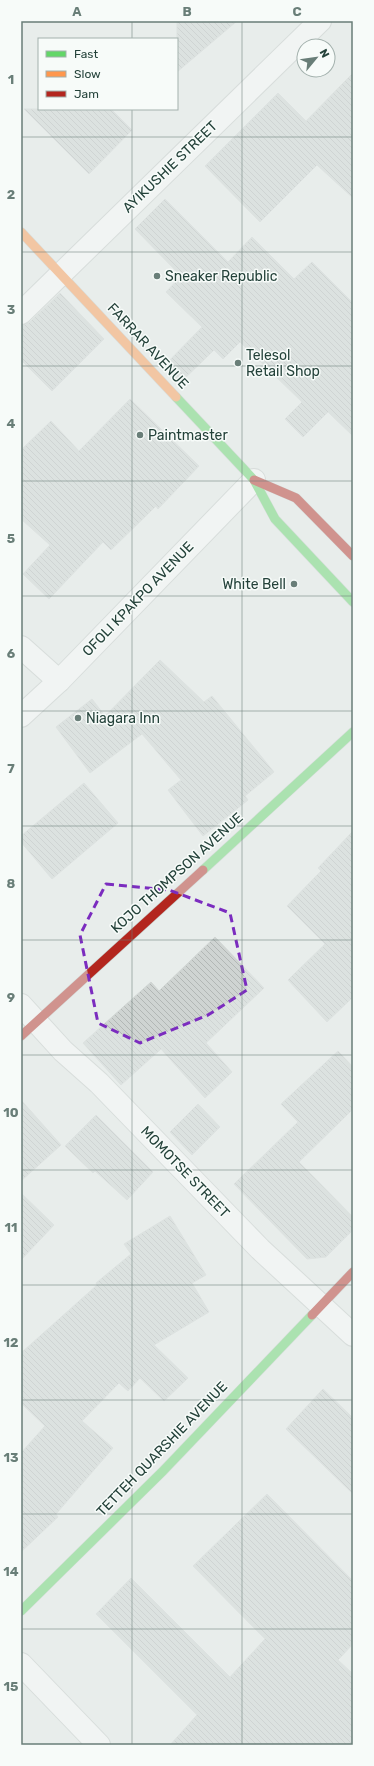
<svg xmlns="http://www.w3.org/2000/svg" width="374" height="1766" viewBox="0 0 374 1766" font-family="Rubik,sans-serif">
<style>
.building{fill:url(#building-back-hatch);stroke:#d1d6d4}
.lines{fill:none;stroke-linecap:round;stroke-linejoin:round}
.street-casing{stroke:#c5cac8;stroke-width:24}
.fast-casing{stroke:#c3cbc8;stroke-width:10}
.slow-casing{stroke:#c3cbc8;stroke-width:10}
.jam-casing{stroke:#c3cbc8;stroke-width:10}
.street{stroke:#fcfcfc;stroke-width:22}
.fast{stroke:#63d668;stroke-width:9}
.slow{stroke:#ff974d;stroke-width:9}
.jam{stroke:#b3261e;stroke-width:9}
.marked{fill:none;stroke:#7b2cbf;stroke-width:3;stroke-dasharray:8 5;stroke-linejoin:round}
.grid{fill:none;stroke:#697e78;stroke-width:1;stroke-opacity:0.55}
.poi-dot{fill:#697e78;stroke:#f7fbf9;stroke-width:1.5}
.labels{text-anchor:middle;dominant-baseline:central;stroke-width:3;stroke-linejoin:round;paint-order:stroke}
.street-label{font-size:14px;fill:#24423a;stroke:#f7fbf9}
.poi-label{font-size:14px;fill:#24423a;stroke:#f7fbf9;text-anchor:start}
.neatline{fill:none;stroke:#697e78;stroke-width:1.5}
.grid-label{font-size:13px;text-anchor:middle;font-weight:bold;fill:#697e78}
</style>
<defs>
<pattern id="building-back-hatch" width="6" height="6" patternUnits="userSpaceOnUse"><rect width="6" height="6" fill="#cfd4d2"/><path d="M-1 5l2 2M0 0l6 6M5-1l2 2" fill="none" stroke="#b2b7b5"/></pattern>
</defs>
<rect width="100%" height="100%" fill="#e8edeb"/>
<!-- building -->
<g class="building">
<polygon points="177,21 237,21 177,72"/>
<polygon points="353,73 353,198 317,165 260,222 205,166 278,93 306,121"/>
<polygon points="24,109 111,109 132,130 89,174"/>
<polygon points="165,199 228,262 252,237 294,279 312,262 353,303 353,436 328,412 303,437 285,419 302,402 240,342 223,359 214,350 180,383 164,366 202,327 166,292 181,276 135,229"/>
<polygon points="60,293 104,339 52,391 21,360 21,325 30,322"/>
<polygon points="130,399 199,466 158,509 156,506 111,550 103,542 49,599 23,574 50,545 21,519 21,450 51,421 79,451"/>
<polygon points="160,660 204,702 212,696 274,772 245,796 248,800 203,836 168,790 181,780 142,734 90,773 56,727 92,699 105,716"/>
<polygon points="84,783 118,823 52,879 21,842 21,836"/>
<polygon points="353,831 353,997 327,1022 288,980 325,944 287,906 321,871 318,868"/>
<polygon points="215,937 264,988 206,1043 232,1072 205,1098 161,1049 121,1085 83,1043 151,982 159,991"/>
<polygon points="338,1051 353,1067 353,1109 299,1162 353,1217 353,1230 326,1257 307,1259 234,1184 298,1122 281,1104"/>
<polygon points="21,1100 61,1145 21,1181"/>
<polygon points="198,1104 220,1127 192,1155 170,1132"/>
<polygon points="96,1115 153,1172 127,1200 95,1171 93,1173 65,1146"/>
<polygon points="21,1193 54,1225 21,1260"/>
<polygon points="170,1216 206,1275 192,1283 209,1312 154,1345 188,1378 164,1401 140,1378 128,1391 119,1383 82,1421 113,1448 56,1514 58,1517 21,1552 21,1453 45,1426 21,1403 21,1353 97,1285 96,1283 131,1254 124,1244"/>
<polygon points="323,1389 353,1418 353,1494 286,1429"/>
<polygon points="267,1494 353,1581 353,1644 338,1660 353,1674 353,1745 170,1745 197,1715 96,1614 131,1578 230,1677 265,1639 193,1566"/>
</g>
<g class="lines">
<!-- street casing -->
<g class="street-casing">
<g id="street">
<polyline points="21,313 320,21"/>
<polyline points="21,647 59,681"/>
<polyline points="21,716 59,681 254,480"/>
<polyline points="21,1005 63,1051 99,1083 260,1249 353,1335"/>
<polyline points="21,1664 99,1745"/>
</g>
</g>
<!-- fast casing -->
<g class="fast-casing">
<g id="fast">
<polyline points="176,397 254,480 275,519 353,602"/>
<polyline points="203,870 353,732"/>
<polyline points="21,1611 163,1471 312,1315"/>
</g>
</g>
<!-- slow casing -->
<g class="slow-casing">
<polyline id="slow" points="21,232 176,397"/>
</g>
<!-- jam casing -->
<g class="jam-casing">
<g id="jam">
<polyline points="254,480 296,498 353,556"/>
<polyline points="21,1036 203,870"/>
<polyline points="312,1315 353,1272"/>
</g>
</g>
<!-- street -->
<use href="#street" class="street"/>
<!-- fast -->
<use href="#fast" class="fast"/>
<!-- slow -->
<use href="#slow" class="slow"/>
<!-- jam -->
<use href="#jam" class="jam"/>
</g>
<!-- marked area -->
<path d="M0 0H374V1766H0ZM 106,884 L 169,890 L 230,913 L 247,990 L 208,1015 L 140,1043 L 98,1023 L 80,935 Z" fill="#e8edeb" fill-opacity=".55" fill-rule="evenodd"/>
<path class="marked" d="M 106,884 L 169,890 L 230,913 L 247,990 L 208,1015 L 140,1043 L 98,1023 L 80,935 Z"/>
<!-- grid -->
<path class="grid" d="M 132,21 L 132,39M 242,21 L 242,1745M 132,109 L 132,1745M 21,137 L 353,137M 21,252 L 353,252M 21,366 L 353,366M 21,481 L 353,481M 21,596 L 353,596M 21,711 L 353,711M 21,826 L 353,826M 21,940 L 353,940M 21,1055 L 353,1055M 21,1170 L 353,1170M 21,1285 L 353,1285M 21,1400 L 353,1400M 21,1514 L 353,1514M 21,1629 L 353,1629"/>
<!-- markers -->
<g class="poi-dot">
<circle cx="157" cy="276" r="4"/>
<circle cx="238" cy="363" r="4"/>
<circle cx="140" cy="435" r="4"/>
<circle cx="294" cy="584" r="4"/>
<circle cx="78" cy="718" r="4"/>
</g>
<g class="labels">
<!-- street labels -->
<g class="street-label">
<text transform="translate(170 167) rotate(-44)">AYIKUSHIE STREET</text>
<text transform="translate(148 346) rotate(47)">FARRAR AVENUE</text>
<text transform="translate(138 599) rotate(-46)">OFOLI KPAKPO AVENUE</text>
<text transform="translate(177 873) rotate(-42)">KOJO THOMPSON AVENUE</text>
<text transform="translate(185 1172) rotate(46)">MOMOTSE STREET</text>
<text transform="translate(162 1449) rotate(-46)">TETTEH QUARSHIE AVENUE</text>
</g>
<!-- poi labels -->
<g class="poi-label">
<text x="165" y="276">Sneaker Republic</text>
<text x="246" y="355">Telesol<tspan x="246" dy="16">Retail Shop</tspan></text>
<text x="148" y="435">Paintmaster</text>
<text x="286" y="584" text-anchor="end">White Bell</text>
<text x="86" y="718">Niagara Inn</text>
</g>
</g>
<!-- border -->
<rect width="374" height="1766" fill="none" stroke="#f7fbf9" stroke-width="44"/>
<!-- legend -->
<rect x="38" y="38" width="140" height="72" fill="#f7fbf9" stroke="#a3b1ad"/>
<rect x="46" y="51" width="20" height="6" fill="#63d668" stroke="#a3b1ad"/>
<text x="74" y="58" font-size="12" fill="#24423a">Fast</text>
<rect x="46" y="71" width="20" height="6" fill="#ff974d" stroke="#a3b1ad"/>
<text x="74" y="78" font-size="12" fill="#24423a">Slow</text>
<rect x="46" y="91" width="20" height="6" fill="#b3261e" stroke="#a3b1ad"/>
<text x="74" y="98" font-size="12" fill="#24423a">Jam</text>
<!-- north arrow -->
<g transform="translate(316 58) rotate(61)"><circle r="19" fill="#f7fbf9" stroke="#a3b1ad"/>
<path d="M0-3L7 15L0 10L-7 15Z" fill="#697e78"/>
<text y="-6" font-size="11" font-weight="bold" text-anchor="middle" fill="#24423a">N</text>
</g>
<rect x="22" y="22" width="330" height="1722" class="neatline"/>
<g class="grid-label">
<text x="77" y="16">A</text>
<text x="187" y="16">B</text>
<text x="297" y="16">C</text>
<text x="11" y="84">1</text>
<text x="11" y="199">2</text>
<text x="11" y="314">3</text>
<text x="11" y="428">4</text>
<text x="11" y="543">5</text>
<text x="11" y="658">6</text>
<text x="11" y="773">7</text>
<text x="11" y="888">8</text>
<text x="11" y="1002">9</text>
<text x="11" y="1117">10</text>
<text x="11" y="1232">11</text>
<text x="11" y="1347">12</text>
<text x="11" y="1462">13</text>
<text x="11" y="1576">14</text>
<text x="11" y="1691">15</text>
</g>
</svg>
